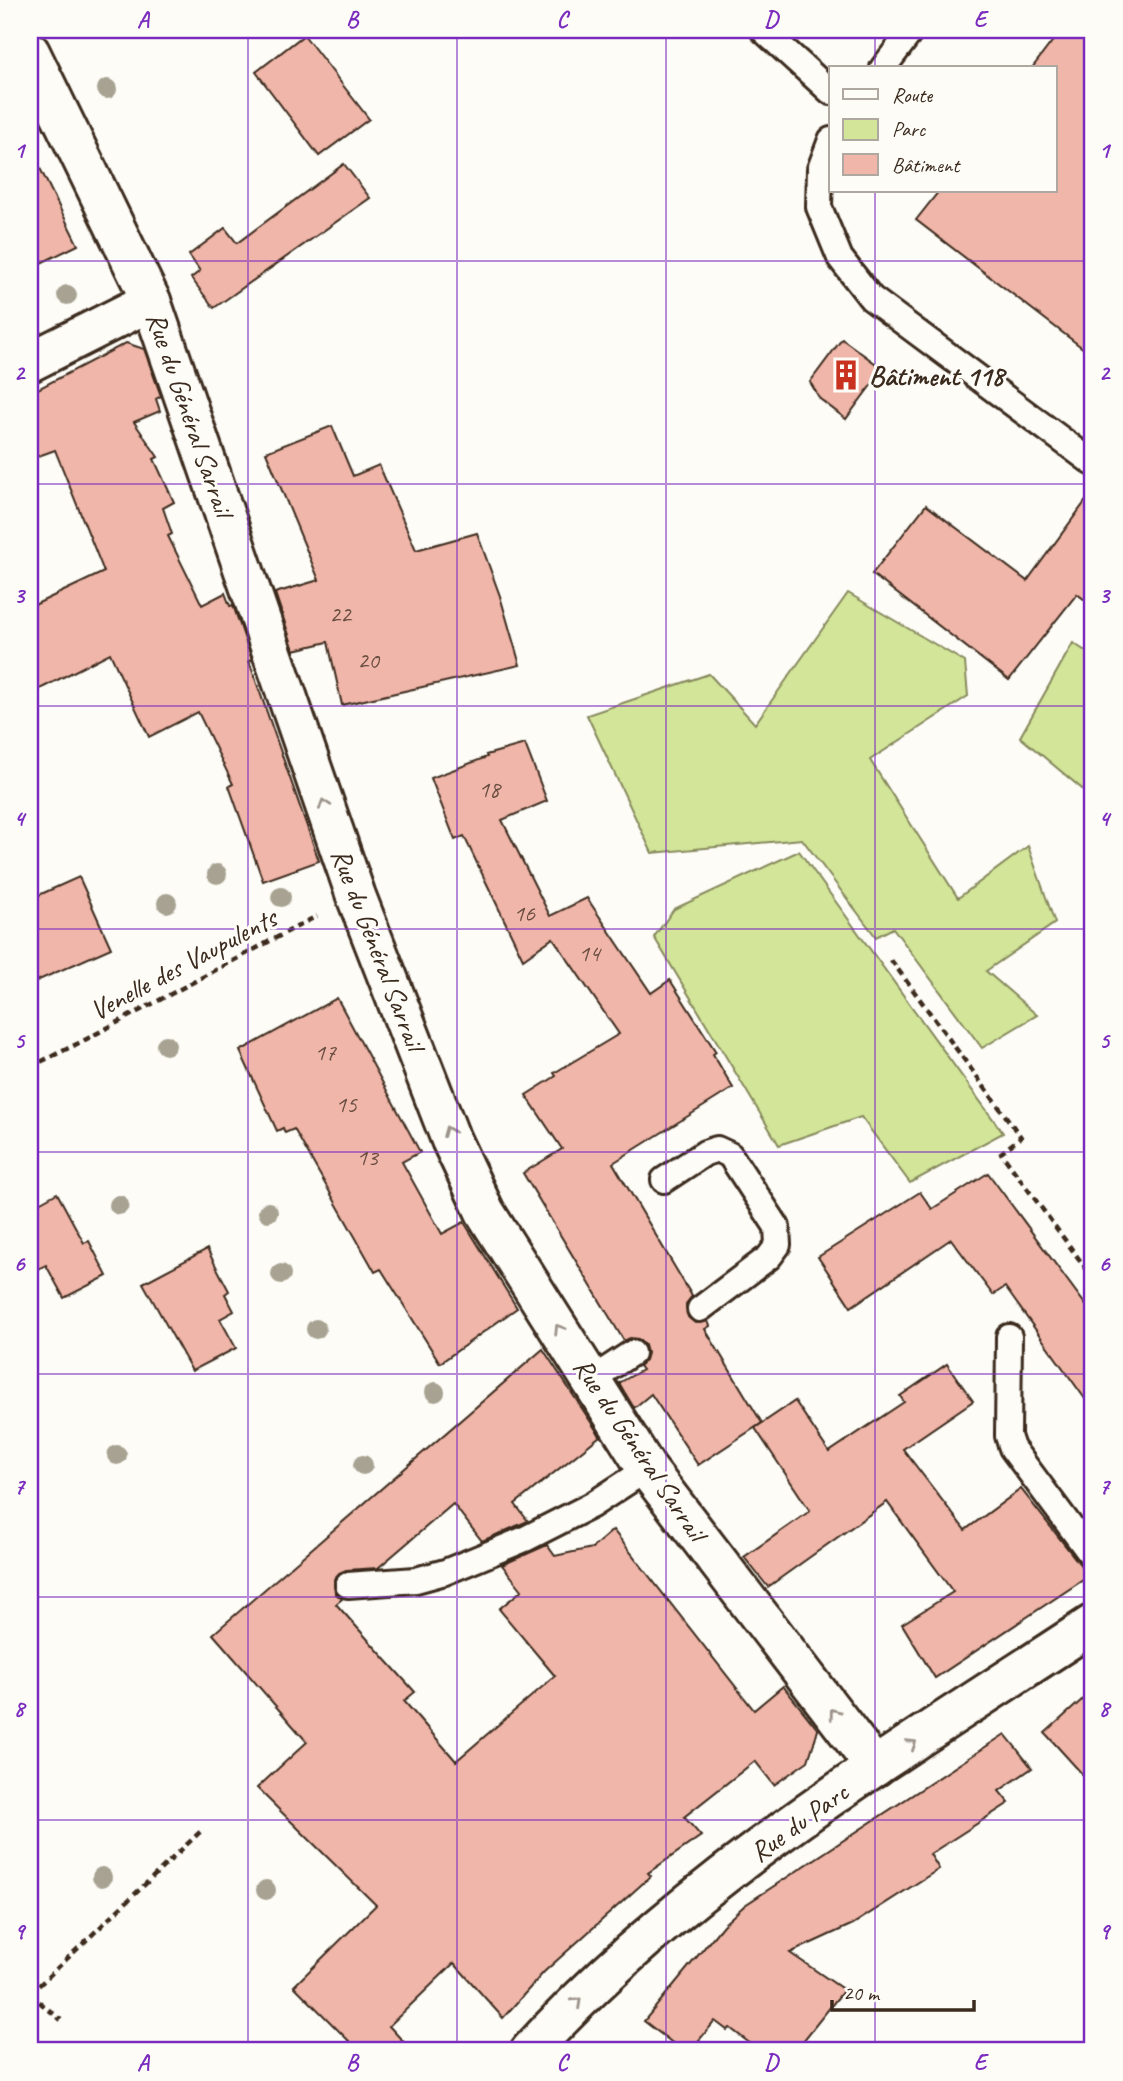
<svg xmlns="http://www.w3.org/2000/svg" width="1123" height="2081" viewBox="0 0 1123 2081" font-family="Caveat,sans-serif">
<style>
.green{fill:#d2e599;stroke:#86885c;stroke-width:2}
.building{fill:#f0b6a9;stroke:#3b2a1e;stroke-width:2}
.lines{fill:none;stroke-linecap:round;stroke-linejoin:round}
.service-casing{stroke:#3b2a1e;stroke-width:30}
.minor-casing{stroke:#3b2a1e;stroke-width:44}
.path{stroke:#3b2a1e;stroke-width:4.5;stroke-dasharray:7 5;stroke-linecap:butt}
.service{stroke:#fdfcf7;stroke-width:24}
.minor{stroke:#fdfcf7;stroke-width:38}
.tree{fill:#a7a291}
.oneway{stroke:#9c938a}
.grid{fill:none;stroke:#7b2cbf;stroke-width:2;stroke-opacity:0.55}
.labels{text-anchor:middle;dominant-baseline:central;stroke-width:6;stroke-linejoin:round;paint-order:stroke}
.number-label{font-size:24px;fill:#684d41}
.poi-label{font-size:28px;font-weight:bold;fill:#3b2a1e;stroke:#fdfcf7;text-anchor:start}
.street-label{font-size:28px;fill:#3b2a1e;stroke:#fdfcf7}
.neatline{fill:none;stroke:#7b2cbf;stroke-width:2.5}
.grid-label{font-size:23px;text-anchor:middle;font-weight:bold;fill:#7b2cbf}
</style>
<rect width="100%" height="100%" fill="#fdfcf7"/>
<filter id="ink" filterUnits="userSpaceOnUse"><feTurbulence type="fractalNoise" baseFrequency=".0143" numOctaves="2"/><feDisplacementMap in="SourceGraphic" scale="14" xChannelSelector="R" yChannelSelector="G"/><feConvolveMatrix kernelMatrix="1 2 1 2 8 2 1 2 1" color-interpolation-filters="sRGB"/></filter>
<g filter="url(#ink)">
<!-- green -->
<g class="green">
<polygon points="848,593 965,662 968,696 870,760 958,898 1028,846 1055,923 986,971 1037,1015 982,1048 893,928 876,937 802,839 652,853 587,715 709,674 755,724"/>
<polygon points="1073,643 1093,656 1093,798 1020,737"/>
<polygon points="799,851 1003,1133 910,1183 861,1117 779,1145 654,937 674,909"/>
</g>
<!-- building -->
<g class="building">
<polygon points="1061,30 1093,30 1093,356 916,220 939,191 1055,191 1055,68 1032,68"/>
<polygon points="304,35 369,119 319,156 256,72"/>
<polygon points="30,148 78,245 39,264 30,244"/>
<polygon points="344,164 370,198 214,308 191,278 200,271 189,255 225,228 237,243"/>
<polygon points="842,339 883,369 846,419 820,399 810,382"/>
<polygon points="126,343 144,349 161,396 156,399 160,411 134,422 158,457 154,459 174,502 163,508 172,534 168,536 202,605 225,593 230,606 233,605 252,660 249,661 319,861 263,881 229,786 233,784 198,712 149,737 110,653 30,694 30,607 104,572 55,450 30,459 30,393"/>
<polygon points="332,426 353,476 379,465 416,550 477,533 500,596 520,665 342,705 328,642 294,650 275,593 319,580 266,452"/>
<polygon points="1093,491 1093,606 1077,594 1009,680 872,574 926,505 1027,581"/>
<polygon points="525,744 547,801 502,820 550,916 587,898 651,993 670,980 716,1052 713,1054 733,1088 613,1163 692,1296 686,1304 688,1317 695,1323 708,1321 710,1326 705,1329 762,1423 698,1465 651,1394 634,1408 619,1383 642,1370 639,1366 645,1360 647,1353 645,1345 638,1339 630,1338 624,1341 523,1173 562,1149 526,1095 556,1076 554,1073 619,1034 553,938 523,959 464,836 455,840 431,778 487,757 486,755"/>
<polygon points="79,877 111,948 30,984 30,899"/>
<polygon points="337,998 420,1152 402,1162 442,1234 464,1222 517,1308 440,1363 381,1269 375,1272 294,1129 285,1133 283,1128 277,1131 240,1051"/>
<polygon points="988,1173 1093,1315 1093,1410 1005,1287 993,1295 951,1239 851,1307 818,1257 920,1192 932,1209"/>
<polygon points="57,1193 84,1243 89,1241 107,1276 64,1298 46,1265 30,1273 30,1208"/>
<polygon points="207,1249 229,1291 225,1294 234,1311 220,1319 236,1348 192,1371 143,1283"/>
<polygon points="543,1349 600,1436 515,1504 528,1521 482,1541 453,1504 378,1568 346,1570 339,1573 334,1579 335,1593 342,1599 336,1604 415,1692 404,1701 456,1761 555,1676 499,1609 522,1590 502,1565 547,1545 555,1556 592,1548 613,1530 754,1710 783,1686 818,1730 808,1761 774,1785 755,1761 684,1817 701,1836 648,1873 651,1876 544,1972 503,2018 454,1963 389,2026 412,2051 359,2051 294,1986 376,1905 257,1788 307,1742 213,1634"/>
<polygon points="947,1364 973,1401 903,1449 965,1530 1021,1489 1089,1576 935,1678 902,1624 953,1592 887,1502 768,1587 744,1557 810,1511 755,1428 795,1401 829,1452 904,1402 900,1396"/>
<polygon points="1093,1690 1093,1786 1045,1733"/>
<polygon points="1005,1734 1032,1768 999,1791 1009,1803 930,1854 939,1869 853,1924 790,1953 844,1990 795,2051 760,2051 730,2028 727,2030 715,2021 690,2051 683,2051 644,2021 723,1925 745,1905"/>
</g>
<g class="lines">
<!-- service casing -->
<g class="service-casing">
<g id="service">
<polyline points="763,30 831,92"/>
<polyline points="883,68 912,30"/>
<polyline points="831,140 820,169 819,207 840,258 871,298 1093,463"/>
<polyline points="664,1180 705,1153 717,1149 730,1155 777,1227 778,1245 769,1257 700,1309"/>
<polyline points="1009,1337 1008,1436 1012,1448 1093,1557"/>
<polyline points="591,1380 632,1353"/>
<polyline points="348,1585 416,1580 445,1572 525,1539 592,1505 647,1469"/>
</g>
</g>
<!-- minor casing -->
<g class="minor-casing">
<g id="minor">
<polyline points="30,52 151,301 356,896 451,1140 485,1212 647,1469 875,1767"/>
<polyline points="30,362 151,301"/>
<path d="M 530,2051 C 689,1876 897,1753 1093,1624"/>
</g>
</g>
<!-- path -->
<g class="path">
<polyline points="891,960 1021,1137 1001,1153 1093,1278"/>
<polyline points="30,1067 79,1043 317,916"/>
<polyline points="30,1994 201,1831"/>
<polyline points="30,1994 61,2020"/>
</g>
<!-- service -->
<use href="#service" class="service"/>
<!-- minor -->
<use href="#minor" class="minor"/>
</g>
<!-- trees -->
<g class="tree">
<circle cx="107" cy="89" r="10"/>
<circle cx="67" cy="295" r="10"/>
<circle cx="217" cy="874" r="10"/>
<circle cx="281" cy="897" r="10"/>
<circle cx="167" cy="903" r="10"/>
<circle cx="166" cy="1045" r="10"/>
<circle cx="119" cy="1205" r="10"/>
<circle cx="268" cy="1212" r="10"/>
<circle cx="281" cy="1274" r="10"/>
<circle cx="316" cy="1329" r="10"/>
<circle cx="435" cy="1392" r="10"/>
<circle cx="117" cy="1455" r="10"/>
<circle cx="363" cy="1465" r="10"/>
<circle cx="102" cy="1877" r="10"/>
<circle cx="266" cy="1890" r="10"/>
</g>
<!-- one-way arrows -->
<defs><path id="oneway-chevron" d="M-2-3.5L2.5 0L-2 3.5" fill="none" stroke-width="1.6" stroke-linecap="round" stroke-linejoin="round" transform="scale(1.75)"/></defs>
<g class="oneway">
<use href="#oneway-chevron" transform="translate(324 804) rotate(-109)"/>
<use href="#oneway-chevron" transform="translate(448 1131) rotate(-112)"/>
<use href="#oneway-chevron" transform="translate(559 1329) rotate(-122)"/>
<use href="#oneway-chevron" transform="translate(834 1713) rotate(-127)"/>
<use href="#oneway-chevron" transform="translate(912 1744) rotate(-33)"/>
<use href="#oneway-chevron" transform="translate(577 2002) rotate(-43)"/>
</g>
</g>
<!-- grid -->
<path class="grid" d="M 248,30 L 248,2051M 457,30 L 457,2051M 666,30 L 666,2051M 875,30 L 875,68M 875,191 L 875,2051M 30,261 L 1093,261M 30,484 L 1093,484M 30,706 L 1093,706M 30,929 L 1093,929M 30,1152 L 1093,1152M 30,1374 L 1093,1374M 30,1597 L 1093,1597M 30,1820 L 1093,1820"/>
<!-- icons -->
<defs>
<g id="building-bare" transform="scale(2.415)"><path d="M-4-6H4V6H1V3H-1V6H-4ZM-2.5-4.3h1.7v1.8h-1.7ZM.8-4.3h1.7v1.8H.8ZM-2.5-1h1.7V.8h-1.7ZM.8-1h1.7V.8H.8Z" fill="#c8321e" stroke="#fdfcf7" stroke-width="2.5" paint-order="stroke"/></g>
</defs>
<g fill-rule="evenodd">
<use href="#building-bare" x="846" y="375"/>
</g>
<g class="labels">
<!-- number labels -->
<g class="number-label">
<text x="340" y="614">22</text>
<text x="368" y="660">20</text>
<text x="489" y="789">18</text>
<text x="524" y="913">16</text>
<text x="589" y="953">14</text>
<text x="325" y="1052">17</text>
<text x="346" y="1104">15</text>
<text x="367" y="1157">13</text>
</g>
<!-- poi labels -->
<g class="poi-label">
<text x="869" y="375">Bâtiment 118</text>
</g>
<!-- street labels -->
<g class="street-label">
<text transform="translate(190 414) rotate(71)">Rue du Général Sarrail</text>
<text transform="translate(378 949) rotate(69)">Rue du Général Sarrail</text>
<text transform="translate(183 964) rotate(-28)">Venelle des Vaupulents</text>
<text transform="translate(640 1449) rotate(56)">Rue du Général Sarrail</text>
<text transform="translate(799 1822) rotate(-36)">Rue du Parc</text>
</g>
</g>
<!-- margin -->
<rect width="1123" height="2081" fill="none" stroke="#fdfcf7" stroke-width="77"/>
<!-- legend -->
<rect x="829" y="66" width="228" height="126" fill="#fdfcf7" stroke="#afa8a0" stroke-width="2"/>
<rect x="843" y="89" width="35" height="10" fill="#fdfcf7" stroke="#afa8a0" stroke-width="2"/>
<text x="892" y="102" font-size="21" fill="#3b2a1e">Route</text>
<rect x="843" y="119" width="35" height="21" fill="#d2e599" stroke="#afa8a0" stroke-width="2"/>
<text x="892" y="136" font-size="21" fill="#3b2a1e">Parc</text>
<rect x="843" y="154" width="35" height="21" fill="#f0b6a9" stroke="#afa8a0" stroke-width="2"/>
<text x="892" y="172" font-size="21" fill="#3b2a1e">Bâtiment</text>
<!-- scale -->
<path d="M832 2000v10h142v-10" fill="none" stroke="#3b2a1e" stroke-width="3.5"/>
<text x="843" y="2000" font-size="21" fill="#3b2a1e" stroke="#fdfcf7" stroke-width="5" paint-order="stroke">20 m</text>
<rect x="38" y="38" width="1046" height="2004" class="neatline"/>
<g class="grid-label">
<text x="143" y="27">A</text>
<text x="352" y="27">B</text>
<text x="562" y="27">C</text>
<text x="771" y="27">D</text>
<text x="980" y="27">E</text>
<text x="19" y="158">1</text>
<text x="1104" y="158">1</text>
<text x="19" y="380">2</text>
<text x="1104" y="380">2</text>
<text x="19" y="603">3</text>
<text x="1104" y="603">3</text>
<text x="19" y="826">4</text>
<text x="1104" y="826">4</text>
<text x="19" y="1048">5</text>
<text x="1104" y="1048">5</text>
<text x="19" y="1271">6</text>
<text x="1104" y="1271">6</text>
<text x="19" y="1494">7</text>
<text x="1104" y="1494">7</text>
<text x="19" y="1716">8</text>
<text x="1104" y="1716">8</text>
<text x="19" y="1939">9</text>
<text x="1104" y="1939">9</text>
<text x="143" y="2070">A</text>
<text x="352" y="2070">B</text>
<text x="562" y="2070">C</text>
<text x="771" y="2070">D</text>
<text x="980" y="2070">E</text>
</g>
</svg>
